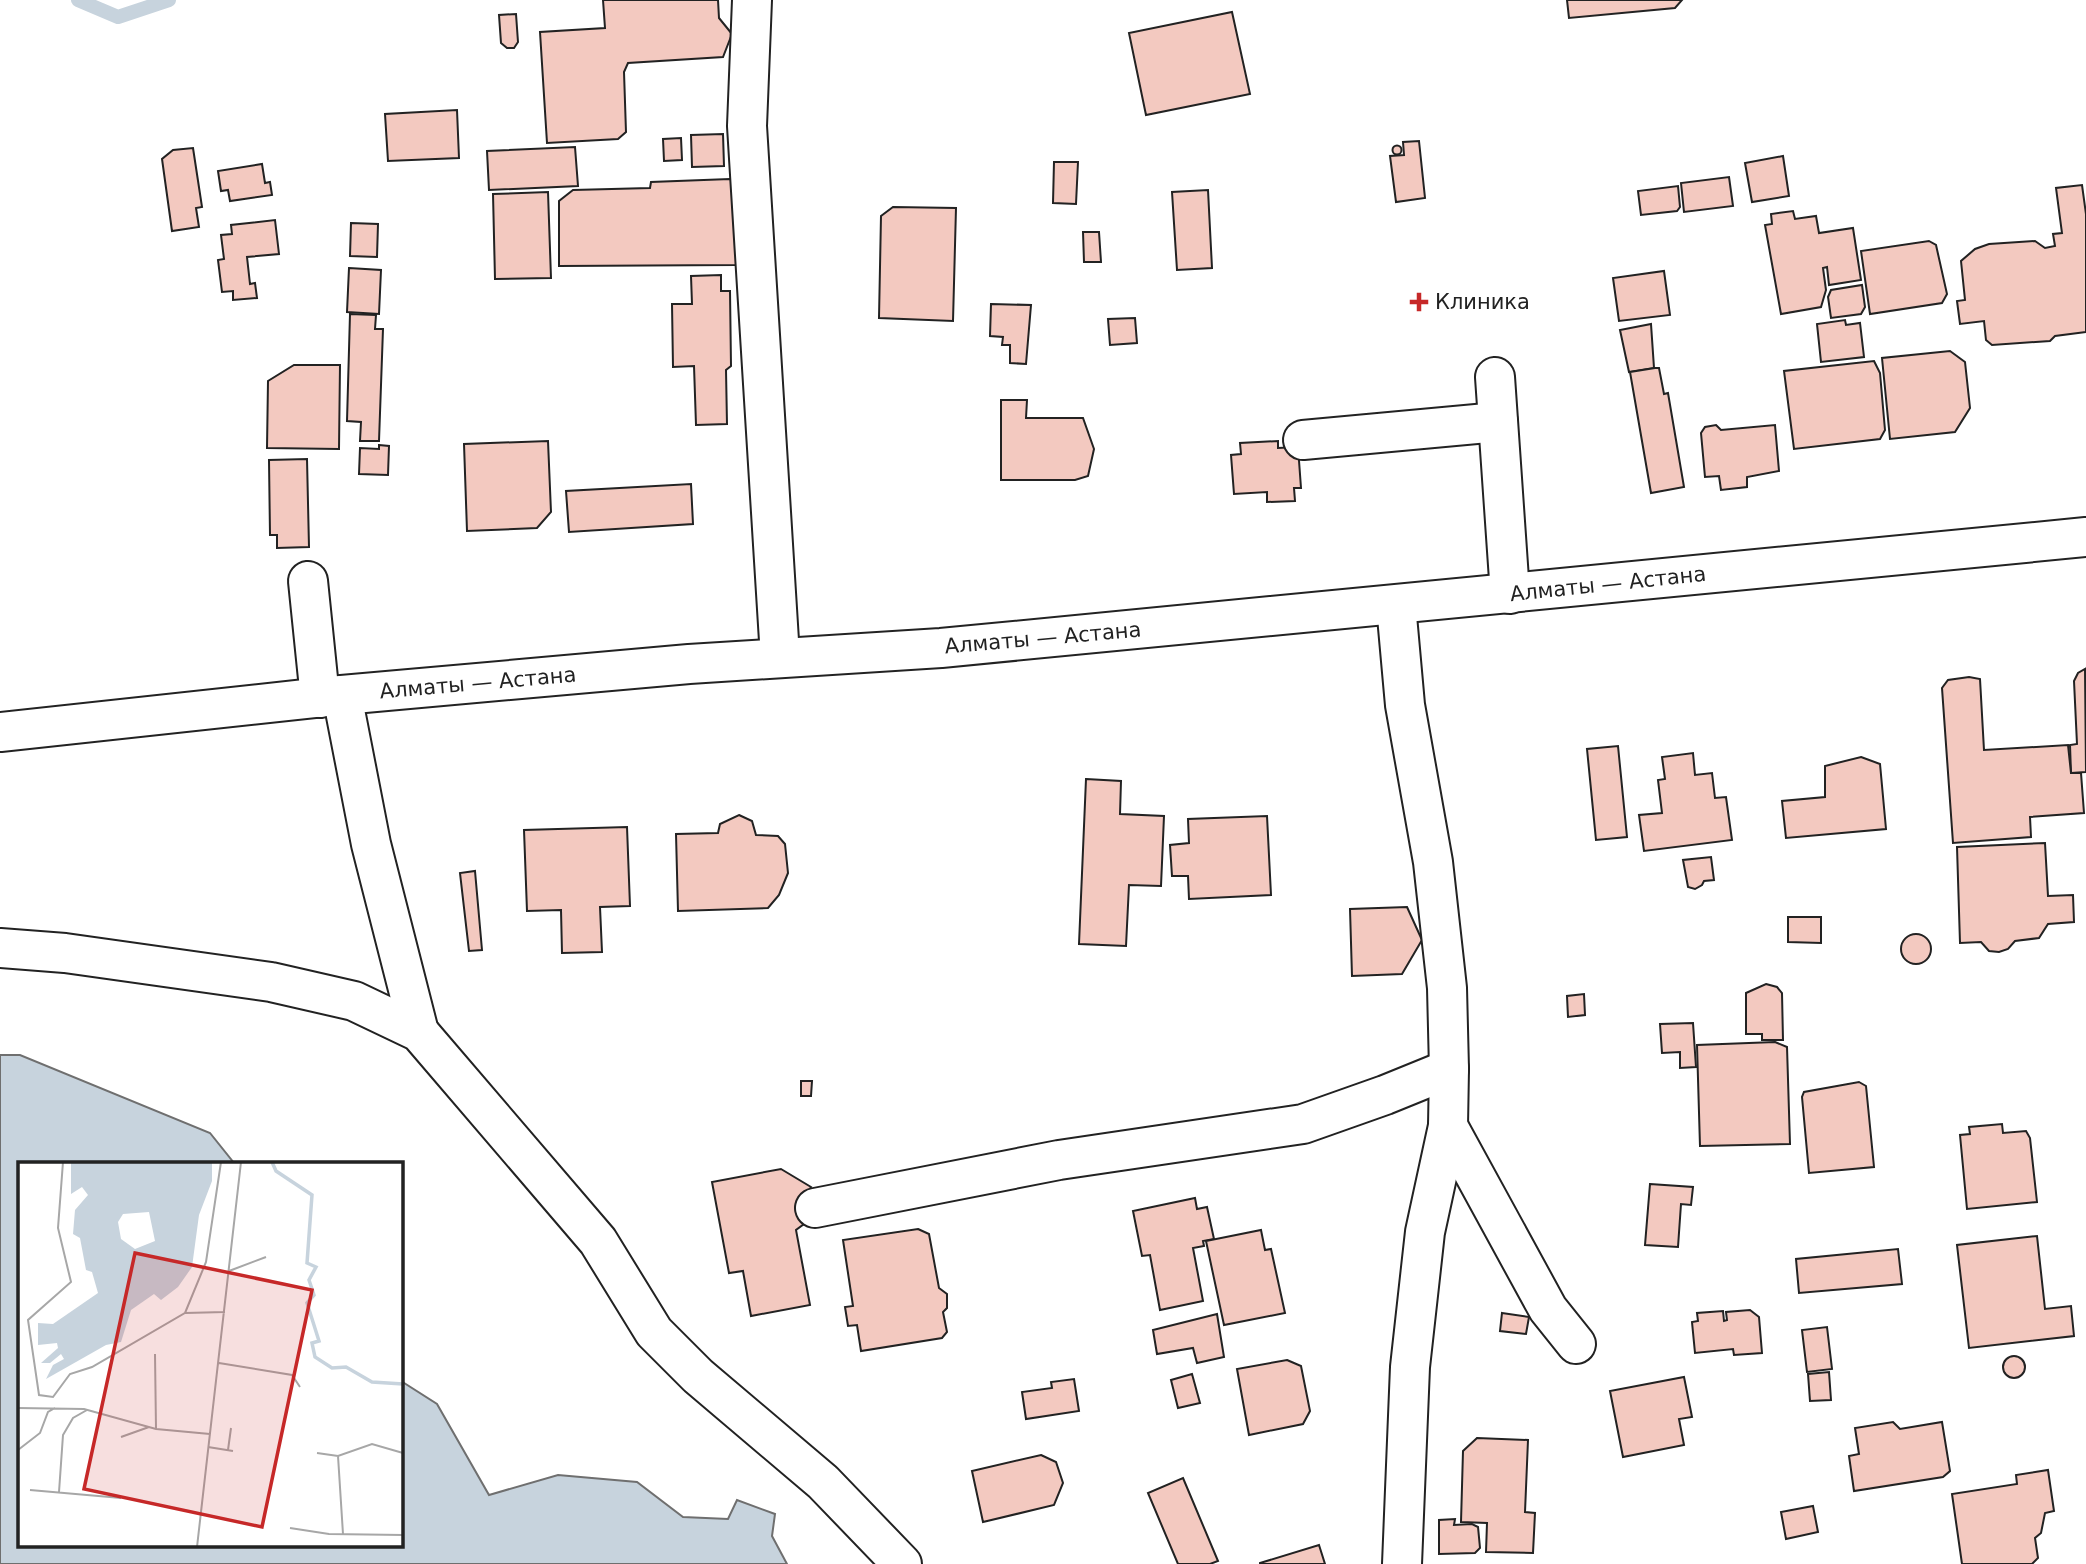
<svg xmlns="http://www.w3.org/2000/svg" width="2086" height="1564" viewBox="0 0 2086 1564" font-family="'DejaVu Sans',sans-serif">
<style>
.water{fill:#c7d3dd;stroke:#6f6f6f;stroke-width:2}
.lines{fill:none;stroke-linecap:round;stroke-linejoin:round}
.stream{stroke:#c7d3dd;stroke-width:14}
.building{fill:#f3c9c0;stroke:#222;stroke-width:2}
.minor-casing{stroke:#222;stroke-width:42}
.highway-casing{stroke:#222;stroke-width:42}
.minor{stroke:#fff;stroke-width:38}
.highway{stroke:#fff;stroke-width:38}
.poi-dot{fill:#c62828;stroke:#fff;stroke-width:2.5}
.labels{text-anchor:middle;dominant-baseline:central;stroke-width:5;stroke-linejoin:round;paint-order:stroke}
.poi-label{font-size:21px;fill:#222;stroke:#fff;text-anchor:start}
.street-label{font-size:21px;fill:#222;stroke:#fff}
.inset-river{fill:none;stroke:#c7d3dd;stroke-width:3.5}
.inset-road{fill:none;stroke:#a7a7a7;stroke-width:2}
.view{fill:#c62828;fill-opacity:0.15;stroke:#c62828;stroke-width:3.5}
.inset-edge{fill:none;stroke:#222;stroke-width:3.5}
</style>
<rect width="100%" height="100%" fill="#fff"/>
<!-- water -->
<polygon class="water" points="0,1055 20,1055 210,1133 234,1163 19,1163 19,1545 401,1545 401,1381 437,1404 489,1495 558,1475 637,1482 683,1517 728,1519 737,1500 775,1514 772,1536 787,1564 0,1564"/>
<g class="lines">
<!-- stream -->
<polyline class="stream" points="78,0 118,17 169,0"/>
</g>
<!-- building -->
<g class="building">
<polygon points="603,0 718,0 719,18 732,34 723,57 628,63 624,72 626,132 618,139 547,143 540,32 605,28"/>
<polygon points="1567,0 1682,0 1675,8 1569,18"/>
<polygon points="1232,12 1250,94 1146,115 1129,33"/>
<polygon points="516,14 518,42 514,48 507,48 501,43 499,15"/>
<polygon points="457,110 459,158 388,161 385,114"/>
<polygon points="723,134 724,166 692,167 691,135"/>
<polygon points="681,138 682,160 664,161 663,139"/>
<polygon points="1419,141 1425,198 1396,202 1390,156 1404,155 1403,142"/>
<circle cx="1397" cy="150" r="4.5"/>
<polygon points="575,147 578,186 489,190 487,151"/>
<polygon points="193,148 202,207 196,208 199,227 172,231 162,159 173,150"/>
<polygon points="1783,156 1789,196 1752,202 1745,163"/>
<polygon points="1054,162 1078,162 1076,204 1053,203"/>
<polygon points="262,164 265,183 270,182 272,195 230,201 228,190 221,191 218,171"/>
<polygon points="1729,177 1733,206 1684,212 1681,183"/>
<polygon points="730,179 737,181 741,260 736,265 559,266 559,201 573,190 650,188 651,182"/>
<polygon points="2082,185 2086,214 2086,332 2055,336 2050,341 1992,345 1986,340 1984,321 1960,324 1957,301 1965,300 1961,261 1975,249 1989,244 2035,241 2045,248 2055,246 2053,234 2062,233 2056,188"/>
<polygon points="1678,186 1680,207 1677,211 1641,215 1638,191"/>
<polygon points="1208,190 1212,268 1177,270 1172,192"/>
<polygon points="548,192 551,278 495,279 493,194"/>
<polygon points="893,207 956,208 953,321 879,318 881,216"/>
<polygon points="1793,211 1795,219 1816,216 1819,233 1853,228 1861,280 1829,285 1827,267 1823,268 1826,290 1821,307 1781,314 1765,225 1772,224 1771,214"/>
<polygon points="275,220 279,254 247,257 250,284 255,283 257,298 233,300 233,291 222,292 218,260 224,259 221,235 232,234 231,225"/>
<polygon points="351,223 378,224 377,257 350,256"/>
<polygon points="1083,232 1099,232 1101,262 1084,262"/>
<polygon points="1929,241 1936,245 1947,294 1942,303 1870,314 1861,251"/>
<polygon points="349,268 381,270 379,314 347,312"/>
<polygon points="1664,271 1670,315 1619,321 1613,278"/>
<polygon points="721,275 721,291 730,291 731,366 726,370 727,424 696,425 694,366 673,367 672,304 692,304 691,276"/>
<polygon points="1862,285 1865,307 1861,314 1831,318 1828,297 1831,290"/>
<polygon points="991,304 1031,305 1026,364 1010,363 1010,345 1002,345 1003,337 990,336"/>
<polygon points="350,314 376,315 375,329 383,329 379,441 360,441 361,422 347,421"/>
<polygon points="1135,318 1137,343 1110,345 1108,319"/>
<polygon points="1845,320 1846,325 1860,323 1864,357 1821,362 1817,324"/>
<polygon points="1651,324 1654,368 1629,372 1620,330"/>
<polygon points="1950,351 1965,362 1970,408 1955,432 1890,439 1882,358"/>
<polygon points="1874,361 1880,373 1885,430 1880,439 1794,449 1784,371"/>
<polygon points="294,365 340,365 339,449 267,448 268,381"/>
<polygon points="1655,368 1659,368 1664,394 1668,393 1684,487 1651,493 1630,372"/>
<polygon points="1001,400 1027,400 1026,418 1083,418 1094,449 1088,476 1075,480 1001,480"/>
<polygon points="1716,425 1721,430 1775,425 1779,471 1747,477 1747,487 1721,490 1719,476 1705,477 1701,433 1705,427"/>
<polygon points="548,441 551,512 537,528 467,531 464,444"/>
<polygon points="1278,441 1278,448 1298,447 1301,488 1294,488 1295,501 1267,502 1267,492 1234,494 1231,455 1241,454 1240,443"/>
<polygon points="379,445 389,446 388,475 359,474 360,448 379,449"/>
<polygon points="307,459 309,547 277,548 277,535 270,535 269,460"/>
<polygon points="691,484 693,524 569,532 566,491"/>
<polygon points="2085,669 2086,772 2071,773 2070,745 2077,744 2074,681 2078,673"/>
<polygon points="1969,677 1980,679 1984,750 2068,745 2071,773 2081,773 2084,813 2030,817 2031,837 1953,843 1942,688 1948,680"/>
<polygon points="1618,746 1627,837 1596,840 1587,749"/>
<polygon points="1693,753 1695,775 1712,773 1715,798 1726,797 1732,840 1644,851 1639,815 1662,813 1658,780 1665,779 1662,757"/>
<polygon points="1861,757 1880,764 1886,829 1786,838 1782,801 1825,797 1825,766"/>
<polygon points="1086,779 1121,781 1120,814 1164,816 1161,886 1129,885 1126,946 1079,944"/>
<polygon points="739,815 752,821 756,835 778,836 785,844 788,873 779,895 768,908 678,911 676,834 718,833 720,824"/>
<polygon points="1267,816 1271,895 1189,899 1188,876 1172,876 1170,845 1189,843 1188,819"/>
<polygon points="627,827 630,906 600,907 602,952 562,953 561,910 527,911 524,830"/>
<polygon points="2045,843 2048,896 2073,895 2074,922 2048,924 2039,938 2015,941 2008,949 1999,952 1989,951 1981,942 1960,943 1957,847"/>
<polygon points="1711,857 1714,880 1704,881 1702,885 1695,889 1688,887 1683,860"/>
<polygon points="475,871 482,950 469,951 460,873"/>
<polygon points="1407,907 1422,940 1402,974 1352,976 1350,909"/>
<polygon points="1788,917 1821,917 1821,943 1788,942"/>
<circle cx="1916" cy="949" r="15"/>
<polygon points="1766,984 1777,987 1782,993 1783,1040 1762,1040 1762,1034 1746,1034 1746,993"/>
<polygon points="1584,994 1585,1015 1568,1017 1567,996"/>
<polygon points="1693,1023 1696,1067 1680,1068 1680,1052 1662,1053 1660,1024"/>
<polygon points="1775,1042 1787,1047 1790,1144 1700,1146 1697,1045"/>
<polygon points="801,1081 812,1081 811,1096 801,1096"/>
<polygon points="1859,1082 1866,1086 1874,1167 1809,1173 1802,1097 1804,1092"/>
<polygon points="2002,1124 2003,1133 2026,1131 2030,1138 2037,1202 1967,1209 1960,1135 1970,1134 1969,1127"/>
<polygon points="781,1169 811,1187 801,1203 804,1224 796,1230 810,1305 751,1316 743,1271 729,1273 712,1182"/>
<polygon points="1650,1184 1693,1187 1691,1205 1681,1204 1678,1247 1645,1245"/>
<polygon points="1195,1198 1197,1209 1207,1207 1214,1239 1203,1241 1204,1246 1193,1248 1203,1301 1160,1310 1150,1255 1142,1256 1133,1211"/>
<polygon points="918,1229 929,1234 939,1288 947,1294 947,1308 943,1312 947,1332 942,1338 861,1351 857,1325 848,1326 845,1307 853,1306 843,1240"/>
<polygon points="1261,1230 1265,1250 1271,1249 1285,1313 1224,1325 1206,1241"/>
<polygon points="2037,1236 2045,1309 2071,1306 2074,1336 1969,1348 1957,1245"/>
<polygon points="1898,1249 1902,1284 1799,1293 1796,1259"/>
<polygon points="1750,1310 1759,1317 1762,1353 1734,1355 1733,1349 1695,1353 1692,1322 1698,1321 1697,1313 1723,1311 1724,1321 1727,1320 1726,1312"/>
<polygon points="1502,1313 1529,1317 1526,1334 1500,1331"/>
<polygon points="1217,1314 1224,1357 1197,1363 1193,1348 1157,1354 1153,1330"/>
<polygon points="1827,1327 1832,1369 1807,1372 1802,1330"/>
<circle cx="2014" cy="1367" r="11"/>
<polygon points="1287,1360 1301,1366 1310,1411 1303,1424 1249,1435 1237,1369"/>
<polygon points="1829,1372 1831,1400 1810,1401 1808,1374"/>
<polygon points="1192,1374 1200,1403 1178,1408 1171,1380"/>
<polygon points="1684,1377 1692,1417 1679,1419 1684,1445 1623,1457 1610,1391"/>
<polygon points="1074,1379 1079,1411 1026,1419 1022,1392 1052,1388 1051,1382"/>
<polygon points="1893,1422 1900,1429 1942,1422 1950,1471 1943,1477 1854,1491 1849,1456 1859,1454 1855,1428"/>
<polygon points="1477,1438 1528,1440 1525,1512 1535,1513 1533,1553 1486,1552 1487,1523 1461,1522 1463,1451"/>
<polygon points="1041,1455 1056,1462 1063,1483 1054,1505 983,1522 972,1471"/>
<polygon points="2048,1470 2054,1511 2045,1513 2041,1533 2035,1538 2038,1558 2032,1564 1962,1564 1952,1494 2017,1484 2016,1475"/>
<polygon points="1183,1478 1218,1561 1210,1564 1178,1564 1148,1493"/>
<polygon points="1813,1506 1818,1532 1786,1539 1781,1512"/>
<polygon points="1455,1519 1454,1525 1472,1524 1478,1527 1480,1548 1475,1553 1439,1554 1439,1520"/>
<polygon points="1319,1545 1325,1564 1260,1564 1260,1563"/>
</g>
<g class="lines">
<!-- minor casing -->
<g class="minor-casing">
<g id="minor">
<polyline points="752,0 747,126 780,657"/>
<polyline points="1495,377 1510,594"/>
<polyline points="1303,440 1498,422"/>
<polyline points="308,581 320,698"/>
<polyline points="1396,605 1405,705 1433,862 1447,988 1449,1069 1448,1126 1425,1232 1410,1367 1402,1564"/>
<polyline points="342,695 371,844 419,1032"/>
<polyline points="0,948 65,953 271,982 354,1001 419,1032 598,1241 654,1332 698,1376 823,1482 902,1564"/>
<polyline points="1448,1126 1548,1309 1576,1344"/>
<polyline points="815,1208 1059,1160 1303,1124 1385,1095 1449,1069"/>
</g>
</g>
<!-- highway casing -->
<g class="highway-casing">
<polyline id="highway" points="0,732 342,695 689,664 941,648 2086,537"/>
</g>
<!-- minor -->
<use href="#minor" class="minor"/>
<!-- highway -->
<use href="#highway" class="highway"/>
</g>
<!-- markers -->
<path class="poi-dot" d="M1415.5 291.5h7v7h7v7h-7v7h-7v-7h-7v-7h7z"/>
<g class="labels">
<!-- poi labels -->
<g class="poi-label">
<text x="1435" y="302">Клиника</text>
</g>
<!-- street labels -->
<g class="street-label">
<text transform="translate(1608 584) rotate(-6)">Алматы — Астана</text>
<text transform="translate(1043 638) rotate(-5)">Алматы — Астана</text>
<text transform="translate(478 683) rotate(-5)">Алматы — Астана</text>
</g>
</g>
<!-- overview -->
<g transform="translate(18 1162)">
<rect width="385" height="385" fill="#fff"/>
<path d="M 53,0 L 194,0 L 194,19 L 181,53 L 174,105 L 160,125 L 143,138 L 136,132 L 113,148 L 103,180 L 88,183 L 28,217 L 35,203 L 46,197 L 43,192 L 32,201 L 23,201 L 40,186 L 39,181 L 20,183 L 20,161 L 35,162 L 80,131 L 74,110 L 68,108 L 62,76 L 55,72 L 57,48 L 70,33 L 64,25 L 53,32 ZM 131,50 L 137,79 L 117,87 L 103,77 L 100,60 L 105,52 Z" fill="#c7d3dd" fill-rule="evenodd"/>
<path class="inset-river" d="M 254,0 L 258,9 L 294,33 L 289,101 L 298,105 L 291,118 L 296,133 L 289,141 L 301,179 L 294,181 L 297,195 L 314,206 L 328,205 L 354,220 L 385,222"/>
<path class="inset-road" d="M 45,0 L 40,66 L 53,120 L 10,158 L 21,233 L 35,235 L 52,212 L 74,205 L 167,151 L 207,150M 211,109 L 248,95M 167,151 L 188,100 L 203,0M 137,192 L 138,267M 201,201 L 274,213 L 282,225M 0,246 L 66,247 L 138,267 L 192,272M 103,275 L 131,265M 190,285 L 215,289M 0,288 L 22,271 L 30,250 L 37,246M 210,288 L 213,266M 299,291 L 320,294 L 354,282 L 385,291M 320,294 L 325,372M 12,328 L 103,336M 41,330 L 45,273 L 55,256 L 69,248M 272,366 L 311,372 L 385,373M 179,385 L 223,0"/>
<path class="view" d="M 117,91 L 294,128 L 244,365 L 66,327 Z"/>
<rect width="385" height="385" class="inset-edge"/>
</g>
</svg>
